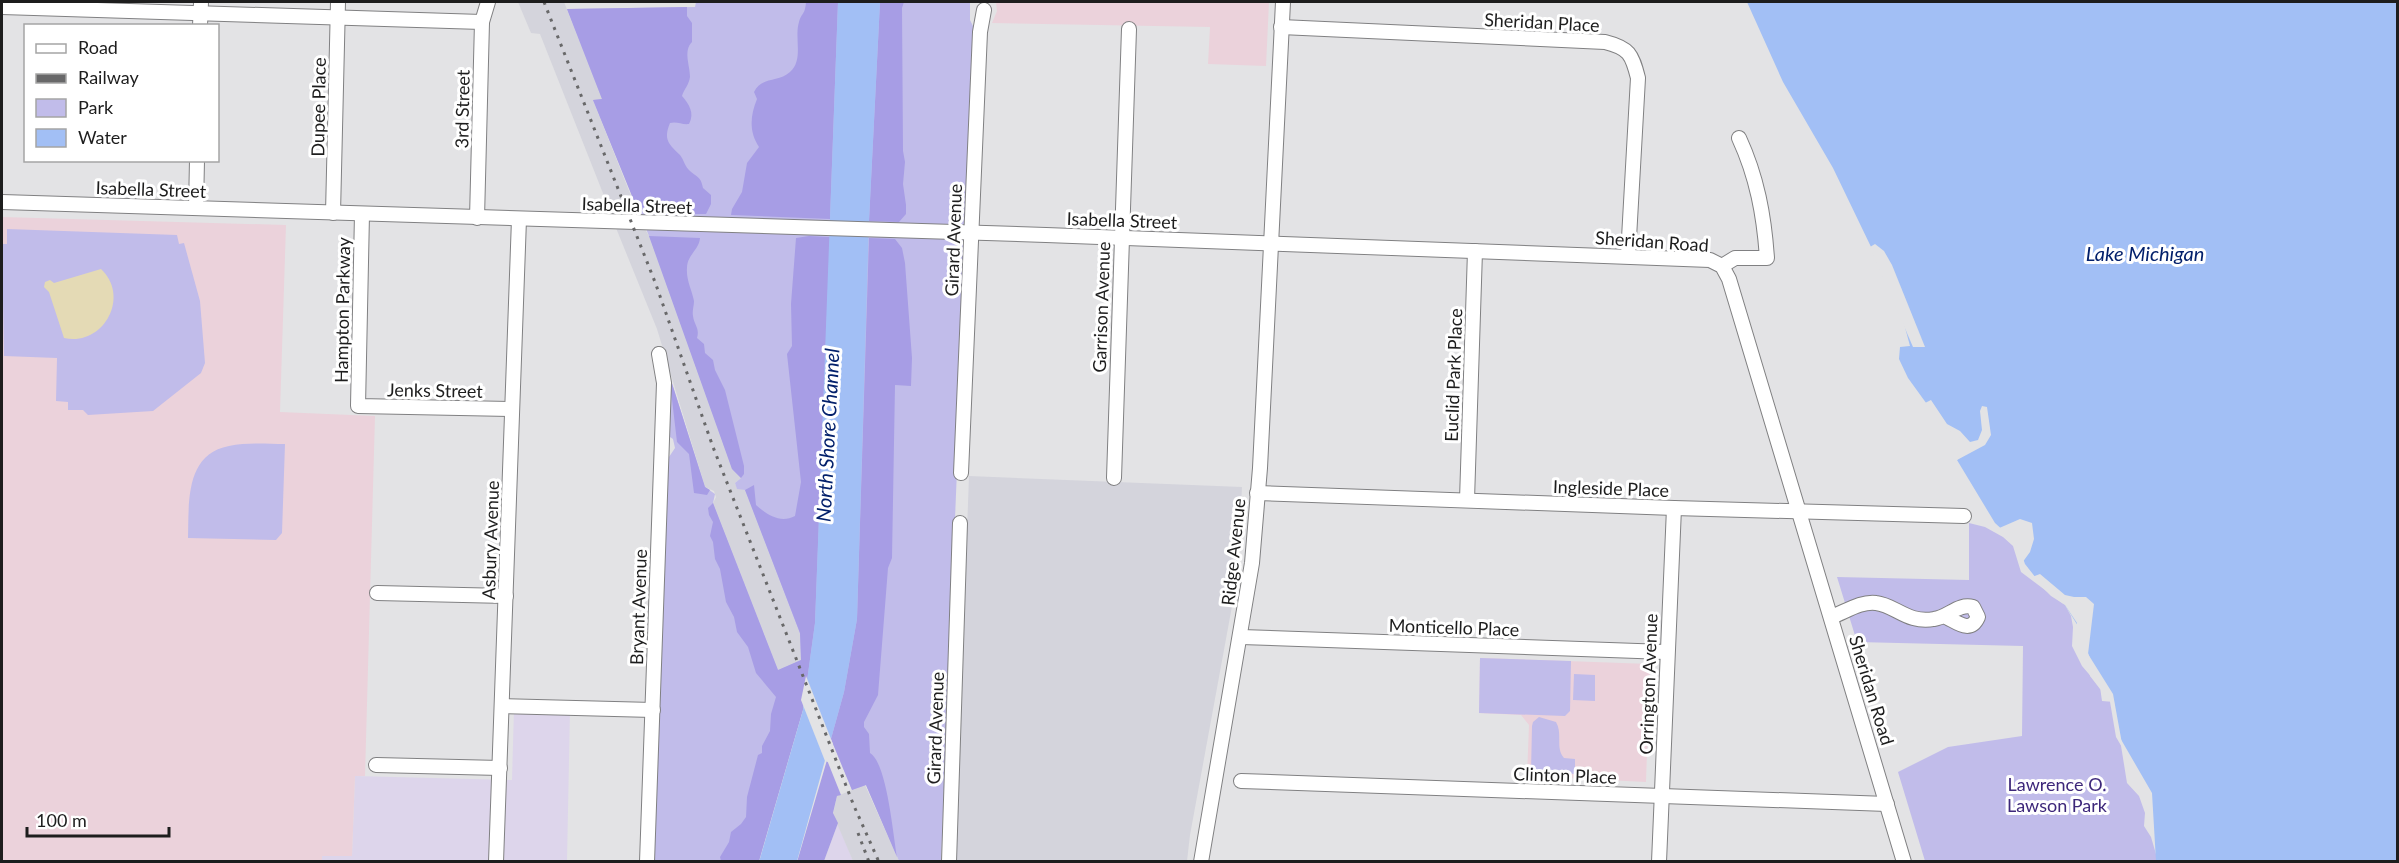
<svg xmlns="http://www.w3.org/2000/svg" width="2399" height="863" viewBox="0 0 2399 863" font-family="Lato,sans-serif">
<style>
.commercial{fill:#ddd5eb}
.built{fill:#d4d4dc}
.education{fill:#ebd2db}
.green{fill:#c1bcea}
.forest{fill:#a79de5}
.sand{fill:#e4dab5}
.water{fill:#a2bff5}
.pier{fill:#e3e3e5}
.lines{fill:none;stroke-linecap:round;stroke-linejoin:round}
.minor-casing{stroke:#808082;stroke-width:16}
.minor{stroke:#fff;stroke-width:14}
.rail{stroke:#686869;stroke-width:3;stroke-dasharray:3 6;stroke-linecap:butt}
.labels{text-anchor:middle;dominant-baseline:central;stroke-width:6;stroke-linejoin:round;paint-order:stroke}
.street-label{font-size:18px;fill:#1d1d1d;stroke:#fff}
.park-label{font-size:18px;fill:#3d277a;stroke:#fff}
.water-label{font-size:20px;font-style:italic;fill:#03206b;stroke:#fff}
</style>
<rect width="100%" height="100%" fill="#e3e3e5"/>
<!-- commercial -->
<g class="commercial">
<polygon points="514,709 570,710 567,861 322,862 322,856 352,856 355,776 512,780"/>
<polygon points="838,823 853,861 824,861"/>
</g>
<!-- built -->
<g class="built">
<polygon points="518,2 564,2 603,100 593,100 639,216 612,216 540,34 531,33"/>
<polygon points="616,228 645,229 649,236 732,469 741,478 735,483 737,488 745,490 800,634 801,660 778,670 713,503 716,497 714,491 705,487 657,329"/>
<polygon points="969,476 1242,487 1237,579 1190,835 1187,861 955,862"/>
<polygon points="865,785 899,861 853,861 833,814 837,796"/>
</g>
<!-- education -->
<g class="education">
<polygon points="996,2 1269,2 1266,66 1208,64 1210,27 992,23 997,11"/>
<polygon points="2,217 286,225 280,412 375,416 365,776 355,776 352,856 322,856 322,862 2,862"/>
<polygon points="1480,658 1650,664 1646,782 1527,776 1529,725 1521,715 1479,713"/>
</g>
<!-- green -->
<g class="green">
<polygon points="696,2 970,2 970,20 975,30 941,861 899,861 866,785 852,790 808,683 759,861 653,861 667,460 675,448 673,439 667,435 669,374 705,487 715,494 713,503 778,670 801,660 800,634 745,490 737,489 735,483 741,478 732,469 649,236 593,100 602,99 567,9 695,7"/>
<polygon points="7,229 177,235 179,244 184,243 200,301 205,363 201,373 153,411 88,415 83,410 68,410 68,402 56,401 57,358 4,356 2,244 7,244"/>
<path d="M 285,444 L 282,533 L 276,540 L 188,538 C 189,503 185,454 229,446 C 247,442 267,444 285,444 Z"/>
<polygon points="1969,523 1985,527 2003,537 2013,546 2021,572 2065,605 2071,616 2073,627 2072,646 2082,666 2100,687 2102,701 2114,702 2127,783 2139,796 2145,813 2144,826 2151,837 2158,861 1925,861 1898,772 1948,747 2022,736 2023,646 1857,642 1837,577 1969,580"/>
<polygon points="1480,658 1571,661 1570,711 1565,716 1479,713"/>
<polygon points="1574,674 1595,675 1595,701 1573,700"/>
<path d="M 1539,717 L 1556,722 C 1563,734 1555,748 1564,758 L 1575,759 L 1575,774 L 1531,772 L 1532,726 L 1533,722 Z"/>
</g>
<!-- forest -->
<g class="forest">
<path d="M 806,2 L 838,2 L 830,219 L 731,215 L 732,209 L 742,192 L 747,163 L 759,147 C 749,132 750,116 757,99 L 754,92 C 762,76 778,83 790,72 C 804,60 794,38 799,22 C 802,12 805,15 806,2 Z"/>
<polygon points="880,2 904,2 902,8 903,151 905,162 903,184 906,205 906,214 899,222 869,221"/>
<path d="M 687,7 L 687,16 L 692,23 L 692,42 C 683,51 690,65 690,77 C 689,85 684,89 682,96 C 689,104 695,113 689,124 C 682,125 677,121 670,123 C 663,140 669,144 680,155 C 684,160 685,167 690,171 C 698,178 701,177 703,188 L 711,195 L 711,204 L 706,214 L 674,214 L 636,206 L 593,100 L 602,99 L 567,9 Z"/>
<path d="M 649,236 L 700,238 C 699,250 687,255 687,268 C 686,280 692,290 694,301 C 694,306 692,311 693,316 C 694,325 700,328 697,338 L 704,344 L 705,353 L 713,360 L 715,370 L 725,390 L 744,466 L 744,474 L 741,478 L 732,469 Z"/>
<path d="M 809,236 L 830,237 L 815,623 L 803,710 L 759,861 L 721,861 L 720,857 L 729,842 L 731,832 L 741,824 L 746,817 L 747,797 L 758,755 L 762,753 L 762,746 L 770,731 L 771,714 L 776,697 L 756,673 L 748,647 L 737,632 L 734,617 L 726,602 L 720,569 L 715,559 L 713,542 L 710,536 L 713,522 L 709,515 L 708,508 L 713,503 L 778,670 L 801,660 L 800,633 L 745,490 L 754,485 L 756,505 C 766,514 780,524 795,516 L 801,482 L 787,354 L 792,346 L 791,304 L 796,238 Z"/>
<path d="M 869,238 L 895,239 L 902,248 L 905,263 L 912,358 L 911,386 L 895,385 L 892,558 L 888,568 L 878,695 L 864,722 L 864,727 L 869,734 L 870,753 C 887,763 893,835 897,857 L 866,785 L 852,790 L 831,739 L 844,692 L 857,619 Z"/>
<polygon points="669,374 705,487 710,490 707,495 694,493 689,454 677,442"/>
<polygon points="827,760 841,795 837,796 833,813 838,823 824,861 797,862"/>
</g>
<!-- sand -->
<path class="sand" d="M 101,269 C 131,297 103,347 64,338 L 49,292 L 44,287 L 45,282 L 50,280 L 54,283 Z"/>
<!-- water -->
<g class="water">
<polygon points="838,2 880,2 869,221 857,619 844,692 797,861 759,862 803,710 815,623"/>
<polygon points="1747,2 2397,2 2397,861 2156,861 2152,793 2119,736 2114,702 2091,661 2078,626 2065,605 2036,578 2025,564 2018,544 1995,523 1957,460 1966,450 1964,438 1937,418 1908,378 1899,359 1900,347 1910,346 1899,305 1833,168 1783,82"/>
</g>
<!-- pier -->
<g class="pier">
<polygon points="1875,244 1884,251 1892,265 1925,347 1913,347 1870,247"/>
<polygon points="1931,400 1947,424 1960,431 1970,442 1978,440 1982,430 1980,411 1982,406 1987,407 1991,435 1985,445 1957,460 1956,457 1963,449 1962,440 1935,420 1923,404"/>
<polygon points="2020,519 2032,523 2034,539 2030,552 2022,563 2016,545 1997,529"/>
<polygon points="2040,574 2065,595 2074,597 2086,597 2094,604 2088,654 2113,694 2123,749 2116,737 2109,696 2100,689 2090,676 2083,643 2076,629 2077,623 2065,605 2051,596 2032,577"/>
<polygon points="806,676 833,744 828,762 825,761 801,700"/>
</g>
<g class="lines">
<!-- minor casing -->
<g class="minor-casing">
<g id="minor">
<polyline points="2,7 482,22"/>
<polyline points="200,26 201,2"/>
<path d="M 1281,27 L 1605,42 C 1629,48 1632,54 1638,78 L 1628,256"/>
<polyline points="2,202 1046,235 1710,260 1722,266 1729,279 1904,862"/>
<polyline points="196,208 197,160"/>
<polyline points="333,213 338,2"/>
<polyline points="362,214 358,406 512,409"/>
<polyline points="477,218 482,22 488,2"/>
<path d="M 1722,266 L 1735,258 L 1767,258 C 1764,215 1757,177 1739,138"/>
<polyline points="961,473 980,32 984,10"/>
<polyline points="1114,478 1129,29"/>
<polyline points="1257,493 1674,508 1964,516"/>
<polyline points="1467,500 1475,251"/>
<polyline points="377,593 506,596"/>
<path d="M 1831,617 C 1845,612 1861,601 1876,603 C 1895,605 1908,624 1934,619 C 1949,617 1958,603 1973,607 L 1978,617 C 1970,635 1956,621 1944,616"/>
<polyline points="1241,637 1666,652"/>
<polyline points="502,706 653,710"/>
<polyline points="376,765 500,768"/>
<polyline points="1241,781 1887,804"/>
<polyline points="496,862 519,219"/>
<polyline points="647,862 664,383 659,354"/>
<polyline points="949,862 960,523"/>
<polyline points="1201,862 1252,563 1260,468 1283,2"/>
<polyline points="1659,862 1674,508"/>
</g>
</g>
<!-- minor -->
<use href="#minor" class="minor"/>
<!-- rail -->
<g class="rail">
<polyline points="544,2 655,282 713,447 854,806 879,862"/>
<polyline points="858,833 869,862"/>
</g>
</g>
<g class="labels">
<!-- street labels -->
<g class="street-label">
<text transform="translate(1542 22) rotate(3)">Sheridan Place</text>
<text transform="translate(318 107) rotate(-89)">Dupee Place</text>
<text transform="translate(462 109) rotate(-89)">3rd Street</text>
<text transform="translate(151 189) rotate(2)">Isabella Street</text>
<text transform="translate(637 205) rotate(2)">Isabella Street</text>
<text transform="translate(1122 220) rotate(2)">Isabella Street</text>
<text transform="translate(953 240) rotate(-88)">Girard Avenue</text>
<text transform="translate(1652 241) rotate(4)">Sheridan Road</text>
<text transform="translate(1101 307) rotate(-88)">Garrison Avenue</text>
<text transform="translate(342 310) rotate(-89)">Hampton Parkway</text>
<text transform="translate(1453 375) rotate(-88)">Euclid Park Place</text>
<text transform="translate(435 390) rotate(1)">Jenks Street</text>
<text transform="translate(1611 488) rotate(2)">Ingleside Place</text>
<text transform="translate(490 540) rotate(-88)">Asbury Avenue</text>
<text transform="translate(1233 552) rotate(-84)">Ridge Avenue</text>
<text transform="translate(638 607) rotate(-88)">Bryant Avenue</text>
<text transform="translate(1454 627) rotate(2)">Monticello Place</text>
<text transform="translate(1648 684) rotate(-88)">Orrington Avenue</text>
<text transform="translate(1872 690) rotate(73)">Sheridan Road</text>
<text transform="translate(935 728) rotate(-88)">Girard Avenue</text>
<text transform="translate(1565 775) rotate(2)">Clinton Place</text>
</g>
<!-- park labels -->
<g class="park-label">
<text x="2057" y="784">Lawrence O.<tspan x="2057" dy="21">Lawson Park</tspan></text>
</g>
<!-- water labels -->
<g class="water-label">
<text x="2145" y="253">Lake Michigan</text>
<text transform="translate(827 435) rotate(-87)">North Shore Channel</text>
</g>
</g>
<!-- border -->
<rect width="2399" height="863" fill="none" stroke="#1d1d1d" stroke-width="6"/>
<!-- legend -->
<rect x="24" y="24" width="195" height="138" fill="#ffffff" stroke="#a5a5a5" stroke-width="1.5"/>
<rect x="36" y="44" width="30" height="9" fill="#ffffff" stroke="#a5a5a5" stroke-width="1.5"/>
<text x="78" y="54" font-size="18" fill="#1d1d1d">Road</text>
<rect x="36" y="74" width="30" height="9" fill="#686869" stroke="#a5a5a5" stroke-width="1.5"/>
<text x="78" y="84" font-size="18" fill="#1d1d1d">Railway</text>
<rect x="36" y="99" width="30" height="18" fill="#c1bcea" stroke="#a5a5a5" stroke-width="1.5"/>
<text x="78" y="114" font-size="18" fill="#1d1d1d">Park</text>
<rect x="36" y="129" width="30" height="18" fill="#a2bff5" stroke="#a5a5a5" stroke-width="1.5"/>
<text x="78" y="144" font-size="18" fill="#1d1d1d">Water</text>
<!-- scale -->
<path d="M27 827v9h142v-9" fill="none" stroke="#1d1d1d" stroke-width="3"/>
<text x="36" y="827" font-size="18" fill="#1d1d1d" stroke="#ffffff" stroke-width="4.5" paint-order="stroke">100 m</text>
</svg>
